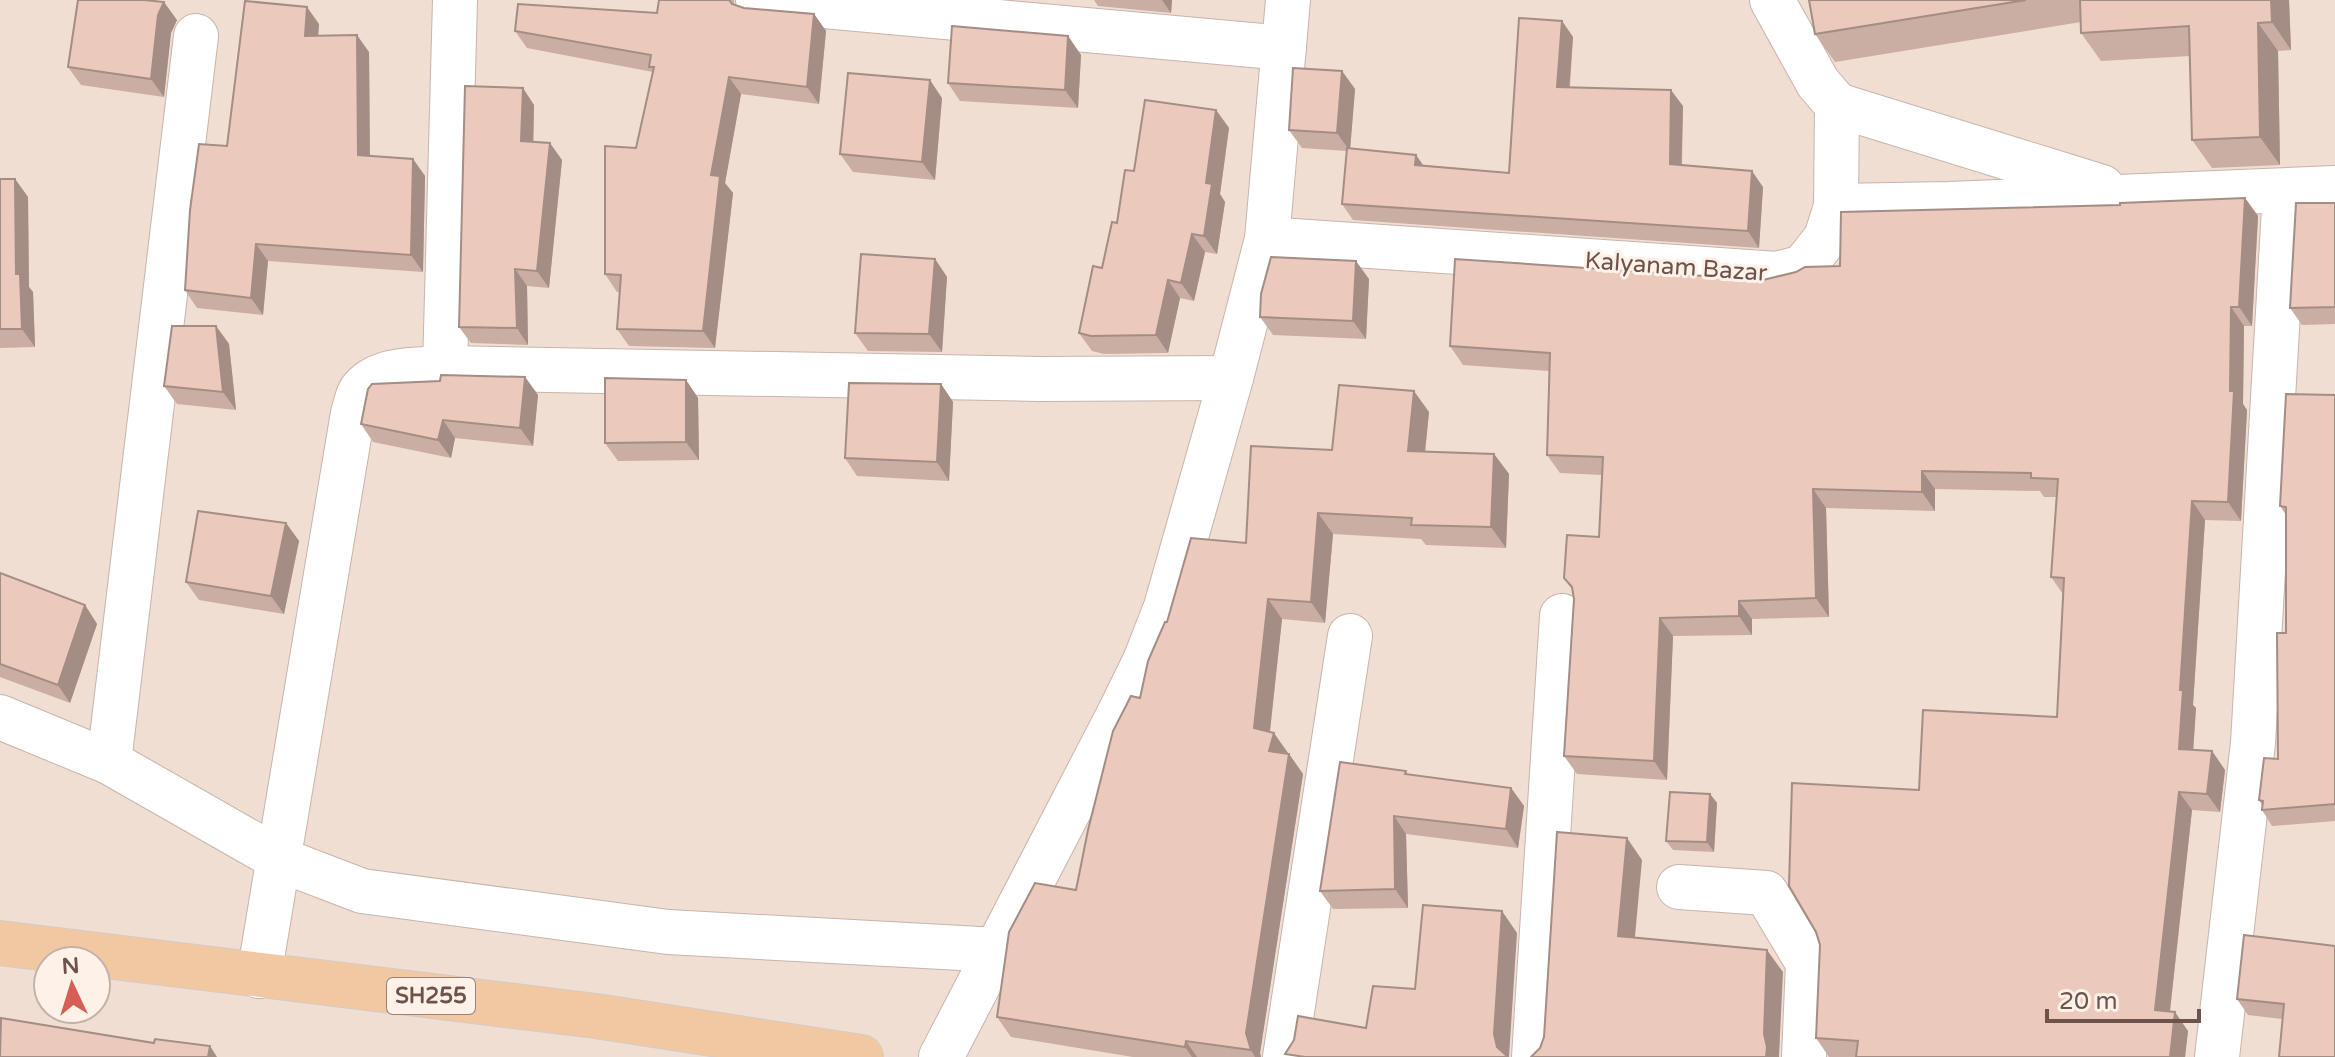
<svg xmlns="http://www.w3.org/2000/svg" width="2335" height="1057" viewBox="0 0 2335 1057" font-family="'Varela Round',sans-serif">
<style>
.residential{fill:#f0ded2;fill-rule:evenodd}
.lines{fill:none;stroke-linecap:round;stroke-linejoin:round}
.minor-casing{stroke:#c8b4ab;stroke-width:46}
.major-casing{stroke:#d4cbc9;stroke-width:46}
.minor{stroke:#fff;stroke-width:44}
.major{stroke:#f1c8a2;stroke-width:44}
.wall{fill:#caada3}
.shaded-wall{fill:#a48d84}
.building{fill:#ebc9bd;stroke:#a48d84;stroke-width:2}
.labels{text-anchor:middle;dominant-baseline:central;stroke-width:6;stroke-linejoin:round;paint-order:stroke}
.shield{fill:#fdf1e8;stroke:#99827b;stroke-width:2}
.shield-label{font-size:22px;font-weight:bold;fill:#6e534c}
.street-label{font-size:24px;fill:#6e534c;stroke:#fdf1e8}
</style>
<rect width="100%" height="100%" fill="#f9ede3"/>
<!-- residential -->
<path class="residential" d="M 0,0 L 2335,0 L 2335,1057 L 0,1057 ZM 48,961 L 96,961 L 96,1009 L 48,1009 Z"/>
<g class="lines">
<!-- minor casing -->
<g class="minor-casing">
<g id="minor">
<polyline points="758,0 1284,48"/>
<polyline points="1772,0 1818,83 1837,105 1836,206"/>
<polyline points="1837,105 2102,187"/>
<polyline points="1267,239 1777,274 1803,267 1826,238 1836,206 1949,204 2335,188"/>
<polyline points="445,368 455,0"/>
<polyline points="0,717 109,762 281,860 362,891 668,932 998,950"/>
<polyline points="109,762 196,36"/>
<polyline points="1679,887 1766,893 1808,963 1804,1057"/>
<path d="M 259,976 L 353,413 C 356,405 357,394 363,388 C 382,367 419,370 445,368 L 1039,379 L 1231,378"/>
<polyline points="941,1057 1118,716 1145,661 1166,607 1231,378 1267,239 1288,0"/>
<polyline points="1285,1057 1350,636"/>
<polyline points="1534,1057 1562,616"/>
<polyline points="2217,1057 2253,743 2285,191"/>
</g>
</g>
<!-- major casing -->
<g class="major-casing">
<polyline id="major" points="0,943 596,1016 861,1057"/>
</g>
<!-- minor -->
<use href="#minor" class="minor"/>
<!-- major -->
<use href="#major" class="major"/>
</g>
<!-- wall -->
<g class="wall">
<polygon points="77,0 144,0 177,20 171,33 164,97 81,85 68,67 78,0"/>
<polygon points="659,0 734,0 734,4 744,8 814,14 826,31 819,104 741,94 725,183 733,193 715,348 629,346 617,329 620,292 617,292 605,274 636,148 653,72 527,48 515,31 657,13"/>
<polygon points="1094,0 1172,0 1171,13 1098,6"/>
<polygon points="1809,0 2289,0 2291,50 2278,51 2280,165 2212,168 2192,140 2190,56 2101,61 2081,33 2081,22 1835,62 1815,34"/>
<polygon points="1562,21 1573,37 1570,87 1683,106 1682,165 1763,187 1759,248 1353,220 1342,204 1347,151 1302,148 1289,130 1342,71 1355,89 1350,148 1416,155 1423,165 1509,173"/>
<polygon points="319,24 318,35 369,52 370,156 413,159 425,176 423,272 268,261 263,315 197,308 185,290 227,146"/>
<polygon points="1068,36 1081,55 1078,108 960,101 948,83"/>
<polygon points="942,98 935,180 853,172 840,154"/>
<polygon points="534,105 533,142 562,160 549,288 527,286 528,345 471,343 459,327"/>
<polygon points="1216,110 1229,128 1220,194 1225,202 1217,254 1205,252 1194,301 1180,298 1168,353 1104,354 1092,351 1079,333 1102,268 1134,171"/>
<polygon points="0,179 15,179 28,197 29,287 33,292 35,347 0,348"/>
<polygon points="2245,198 2258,216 2252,326 2244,326 2243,404 2247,410 2241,521 2205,520 2193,705 2196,708 2193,750 2212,751 2225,770 2220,812 2192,810 2170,1011 2188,1031 2185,1057 1829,1057 1816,1038 1919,790 2057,717 2063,594 2051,577 2056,497 2044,497 2040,491 1935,489 1935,511 1826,508 1829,617 1752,619 1752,635 1673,636 1667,780 1577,774 1564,756 1574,599 1572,589 1564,578 1599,537 1602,475 1560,473 1547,455 1549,371 1463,365 1450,346 1763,280 1840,266 2120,205"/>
<polygon points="2335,203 2335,324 2302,325 2290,308"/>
<polygon points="935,259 947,277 942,352 868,351 855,333"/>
<polygon points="1369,279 1366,339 1273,335 1260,317"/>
<polygon points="216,326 229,344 236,410 177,404 164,386"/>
<polygon points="525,377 538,395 533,446 455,438 451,458 373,442 361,424 440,381"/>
<polygon points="686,380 698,398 699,460 618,461 605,443"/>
<polygon points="941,384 953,402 949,481 857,476 845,458"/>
<polygon points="2335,395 2335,821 2272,826 2262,810 2262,805 2259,800 2278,759 2286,633 2286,515 2280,506"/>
<polygon points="1429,412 1425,452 1494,454 1509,474 1506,548 1426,545 1421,539 1333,534 1325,623 1282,619 1270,732 1289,754 1303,774 1260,1053 1261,1057 1133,1057 1011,1037 997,1017 1076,890 1140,698 1167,622 1246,543 1332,450"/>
<polygon points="286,523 299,541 284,614 199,600 186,582"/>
<polygon points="0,573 85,605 97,624 70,703 0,677"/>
<polygon points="1406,771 1408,775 1511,788 1524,806 1518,848 1406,834 1408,908 1333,909 1320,891"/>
<polygon points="1710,794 1717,803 1714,852 1673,850 1666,841"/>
<polygon points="2335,946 2282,1019 2248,1015 2237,999"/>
</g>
<!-- shaded-wall -->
<g class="shaded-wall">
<polygon points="1162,0 1172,0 1171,13"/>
<polygon points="2271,0 2289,0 2291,50 2272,22"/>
<polygon points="164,2 177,20 171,33 164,97 151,79 158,15"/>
<polygon points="307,7 319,24 317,53 305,36"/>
<polygon points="814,14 826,31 819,104 807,87"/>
<polygon points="1562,21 1573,37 1568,103 1557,87"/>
<polygon points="2258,23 2278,51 2280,165 2260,137"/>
<polygon points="357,35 369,52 370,172 358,155"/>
<polygon points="1068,36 1081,55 1078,108 1065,90"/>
<polygon points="1342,71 1355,89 1350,151 1337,133"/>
<polygon points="729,77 741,94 725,183 733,193 715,348 703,331 711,175"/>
<polygon points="930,80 942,98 935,180 922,162"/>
<polygon points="523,88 534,105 533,158 521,141"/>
<polygon points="1671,90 1683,106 1681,181 1670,164"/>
<polygon points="1216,110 1229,128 1220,194 1225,202 1217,254 1204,236 1206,183"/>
<polygon points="550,143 562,160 549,288 537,271"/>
<polygon points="1416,155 1427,171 1415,165"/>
<polygon points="413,159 425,176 423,272 411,255"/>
<polygon points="1752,171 1763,187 1759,248 1748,231"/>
<polygon points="15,179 28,197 29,287 33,292 35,347 22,329 16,274"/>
<polygon points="2245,198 2258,216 2252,326 2239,307"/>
<polygon points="1192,234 1205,252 1194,301 1181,283"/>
<polygon points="256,244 268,261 263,315 251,298"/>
<polygon points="935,259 947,277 942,352 929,334"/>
<polygon points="1356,261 1369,279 1366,339 1353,321"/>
<polygon points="515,269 527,286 528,345 517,328"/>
<polygon points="1168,280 1180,298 1168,353 1156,335"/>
<polygon points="2231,307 2244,326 2243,404 2247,410 2241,521 2228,502"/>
<polygon points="216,326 229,344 236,410 223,392"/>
<polygon points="525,377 538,395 533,446 520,428"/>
<polygon points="686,380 698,398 699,460 686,442"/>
<polygon points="941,384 953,402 949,481 937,462"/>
<polygon points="1414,391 1429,412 1423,471 1408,451"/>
<polygon points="443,420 455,438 451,458 438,440"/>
<polygon points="1494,454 1509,474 1506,548 1491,527"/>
<polygon points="1922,471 1935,489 1935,511 1922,492"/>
<polygon points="1813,489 1826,508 1829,617 1816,598"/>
<polygon points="2192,501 2205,520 2193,705 2196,708 2192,768 2179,749 2180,690"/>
<polygon points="1318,513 1333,534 1325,623 1311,602"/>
<polygon points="286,523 299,541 284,614 271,596"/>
<polygon points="1268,599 1282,619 1268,748 1254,728"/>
<polygon points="1739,601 1752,619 1752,635 1739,616"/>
<polygon points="85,605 97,624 70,703 58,685"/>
<polygon points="1660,618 1673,636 1667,780 1654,761"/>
<polygon points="1274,733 1288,753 1269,751"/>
<polygon points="2212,751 2225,770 2220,812 2207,794"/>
<polygon points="1289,754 1303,774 1260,1053 1261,1057 1255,1057 1251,1050 1246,1033"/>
<polygon points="1511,788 1524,806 1518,848 1506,829"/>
<polygon points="2179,792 2192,810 2168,1028 2155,1010"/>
<polygon points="1710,794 1717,803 1714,852 1707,842"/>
<polygon points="1394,816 1406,834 1408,908 1395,889"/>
<polygon points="1627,838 1642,860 1633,958 1618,936"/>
<polygon points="1502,911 1517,933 1509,1057 1504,1057 1497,1047 1494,1034"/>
<polygon points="1767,950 1783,972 1779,1057 1766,1057 1764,1034"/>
<polygon points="2175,1012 2188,1031 2185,1057 2170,1057"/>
<polygon points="1186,1041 1197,1057 1192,1057 1185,1047"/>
<polygon points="210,1046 217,1057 208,1057"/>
</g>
<!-- building -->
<g class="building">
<polygon points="78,0 144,0 164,2 158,15 151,79 68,67"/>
<polygon points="659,0 729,0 732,4 744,8 814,14 807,87 729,77 711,175 720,176 703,331 617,329 621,275 605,274 605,146 636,148 654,67 649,67 651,55 515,31 518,4 657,13"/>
<polygon points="1809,0 2026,0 1815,34"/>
<polygon points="2080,0 2271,0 2272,22 2258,23 2260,137 2192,140 2189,26 2081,33"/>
<polygon points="245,1 307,7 305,36 357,35 358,155 413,159 411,255 256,244 251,298 185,290 190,210 199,144 227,146"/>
<polygon points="1519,18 1562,21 1557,87 1671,90 1670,164 1752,171 1748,231 1342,204 1347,148 1416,155 1415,165 1509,173"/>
<polygon points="952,26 1068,36 1065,90 948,83"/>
<polygon points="1293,68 1342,71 1337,133 1289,130"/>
<polygon points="848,73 930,80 922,162 840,154"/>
<polygon points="465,86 523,88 521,141 550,143 537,271 515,269 517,328 459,327"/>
<polygon points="1145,100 1216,110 1206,183 1212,184 1204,236 1192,234 1181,283 1168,280 1156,335 1091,336 1079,333 1093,266 1102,268 1112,222 1117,223 1125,170 1134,171"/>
<polygon points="0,179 15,179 16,274 20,274 22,329 0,329"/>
<polygon points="2245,198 2239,307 2231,307 2230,391 2234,391 2228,502 2192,501 2180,690 2183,690 2179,749 2212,751 2207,794 2179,792 2155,1010 2175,1012 2170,1057 1856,1057 1858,1041 1816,1038 1820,945 1816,932 1789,886 1792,783 1919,790 1923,710 2057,717 2064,578 2051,577 2058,479 2031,478 2031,473 1922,471 1922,492 1813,489 1816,598 1739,601 1739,616 1660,618 1654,761 1564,756 1574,599 1572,587 1564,578 1567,535 1599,537 1603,457 1547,455 1550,353 1450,346 1455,259 1763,280 1796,272 1805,267 1840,266 1841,212 2120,205 2120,203"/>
<polygon points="2296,203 2335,203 2335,307 2290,308"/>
<polygon points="861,254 935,259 929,334 855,333"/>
<polygon points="1271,257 1356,261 1353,321 1260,317 1261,294"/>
<polygon points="172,326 216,326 223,392 164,386"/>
<polygon points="441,375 525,377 520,428 443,420 438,440 361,424 368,389 372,384 440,381"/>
<polygon points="605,378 686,380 686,442 605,443"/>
<polygon points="849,383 941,384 937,462 845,458"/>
<polygon points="1339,385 1414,391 1408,451 1494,454 1491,527 1411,525 1412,518 1318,513 1311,602 1268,599 1254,728 1274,733 1269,751 1289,754 1246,1033 1251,1050 1186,1041 1185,1047 997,1017 1009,932 1035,883 1076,890 1088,830 1113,731 1131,696 1140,698 1148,661 1165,622 1167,622 1191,538 1246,543 1251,446 1332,450"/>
<polygon points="2286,394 2335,395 2335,804 2262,810 2263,801 2259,800 2264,758 2278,759 2277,633 2286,633 2286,507 2280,506"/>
<polygon points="198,511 286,523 271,596 186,582"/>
<polygon points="0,573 85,605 58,685 0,664"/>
<polygon points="1340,762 1406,771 1405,774 1511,788 1506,829 1394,816 1395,889 1320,891"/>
<polygon points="1670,792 1710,794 1707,842 1666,841"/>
<polygon points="1557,832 1627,838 1618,936 1767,950 1764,1034 1767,1047 1766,1057 1531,1057 1540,1048 1544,1037"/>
<polygon points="1423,905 1502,911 1494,1034 1497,1047 1508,1057 1305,1057 1285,1054 1294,1040 1298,1016 1366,1028 1373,986 1415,989"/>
<polygon points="2244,935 2335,946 2335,1057 2279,1057 2284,1004 2237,999"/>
<polygon points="1,1018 154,1043 155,1039 210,1046 208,1057 0,1057"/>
</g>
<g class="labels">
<!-- shield labels -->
<rect class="shield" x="387" y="978" width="88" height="36" rx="6"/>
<g class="shield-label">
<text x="431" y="996">SH255</text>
</g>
<!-- street labels -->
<g class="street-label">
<text transform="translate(1676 267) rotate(4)">Kalyanam Bazar</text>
</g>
</g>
<!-- north arrow -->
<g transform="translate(72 985) rotate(356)"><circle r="38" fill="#fdf1e8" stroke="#c4b2aa" stroke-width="2"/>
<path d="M0-6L14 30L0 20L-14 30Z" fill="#d65e55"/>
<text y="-12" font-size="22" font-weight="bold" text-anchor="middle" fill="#6e534c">N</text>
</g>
<!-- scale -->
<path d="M2047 1009v12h152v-12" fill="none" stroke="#6e534c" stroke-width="4"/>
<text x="2059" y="1009" font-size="24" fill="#6e534c" stroke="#fdf1e8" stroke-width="6" paint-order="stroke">20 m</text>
</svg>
